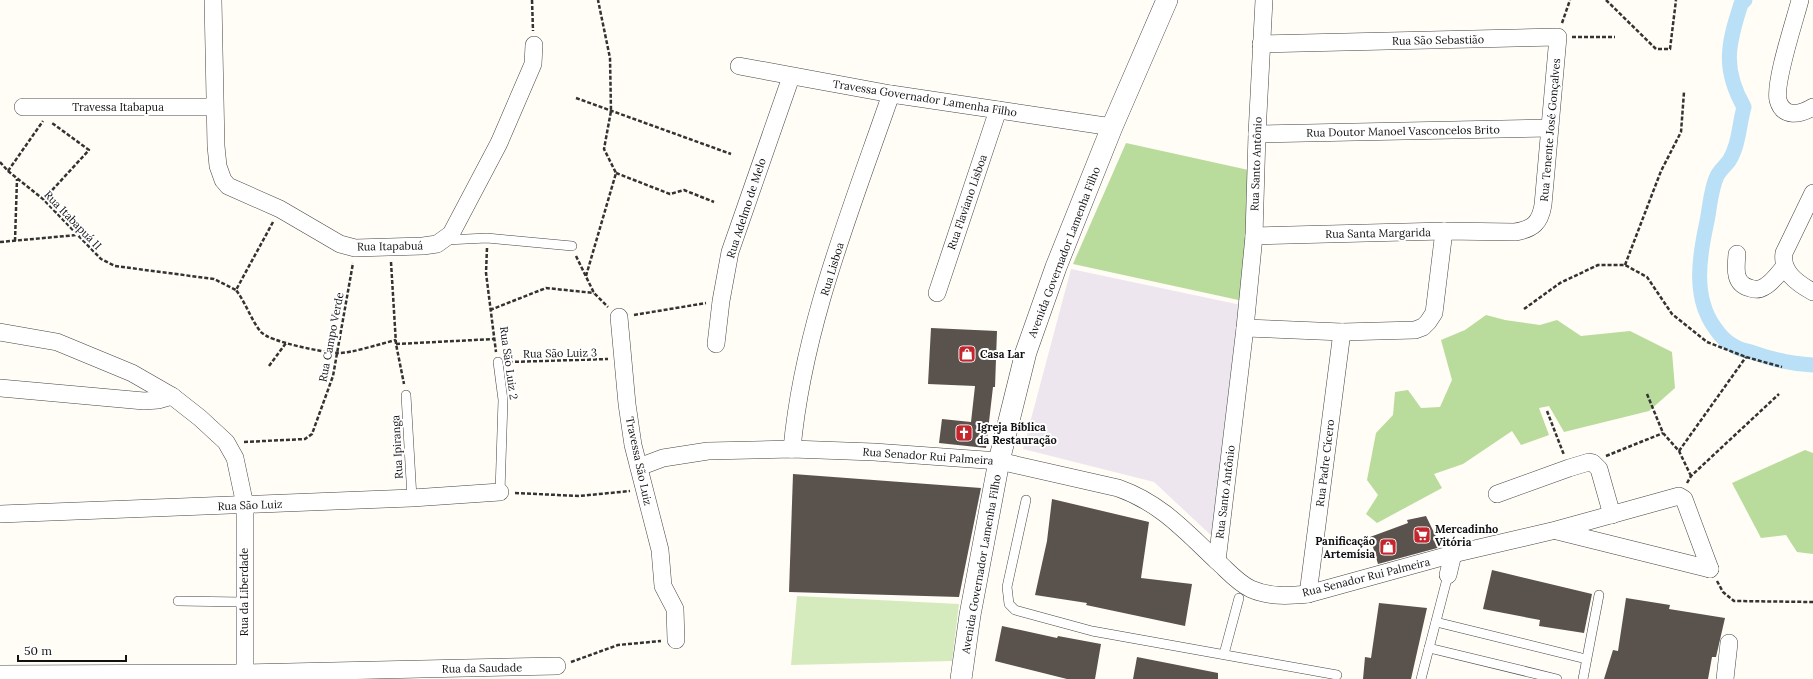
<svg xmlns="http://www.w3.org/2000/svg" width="1813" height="679" viewBox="0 0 1813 679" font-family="Lora,serif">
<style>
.industrial{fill:#eee6ef}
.green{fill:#d5ebbd}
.forest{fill:#b9dc9c}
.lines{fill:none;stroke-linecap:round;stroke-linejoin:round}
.canal{stroke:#b9e0f7;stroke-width:15}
.building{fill:#5a524d}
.service-casing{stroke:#444;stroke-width:10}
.minor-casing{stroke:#444;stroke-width:18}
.tertiary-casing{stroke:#444;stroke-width:22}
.path{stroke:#333;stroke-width:2.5;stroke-dasharray:4 2;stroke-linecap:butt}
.service{stroke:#fff;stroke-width:9}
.minor{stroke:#fff;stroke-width:17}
.tertiary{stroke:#fff;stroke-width:21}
.labels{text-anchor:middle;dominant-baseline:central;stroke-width:4;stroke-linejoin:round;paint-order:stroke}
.street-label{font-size:11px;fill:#111;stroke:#fff}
.poi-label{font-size:11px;font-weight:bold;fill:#111;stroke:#fff;text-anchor:start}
</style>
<rect width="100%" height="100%" fill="#fffdf5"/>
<!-- industrial -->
<polygon class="industrial" points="1071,269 1241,305 1215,539 1154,482 1023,449"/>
<!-- green -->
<polygon class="green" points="797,596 959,604 952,661 791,665"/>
<!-- forest -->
<g class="forest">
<polygon points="1126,143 1253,171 1243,301 1073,264"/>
<polygon points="1486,315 1505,320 1540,325 1557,320 1581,336 1630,331 1672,352 1675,388 1649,411 1564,432 1549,406 1539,408 1549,435 1521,445 1512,431 1463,464 1434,474 1442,488 1377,523 1366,514 1378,495 1367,480 1376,433 1393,415 1395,392 1408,390 1421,408 1440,407 1452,380 1441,340 1465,330"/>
<polygon points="1805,450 1813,453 1813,554 1797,552 1786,535 1761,538 1732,483"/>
</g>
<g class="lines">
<!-- canal -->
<path class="canal" d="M 1745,0 L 1741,4 C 1728,44 1722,68 1744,107 C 1739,125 1739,145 1729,161 C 1725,166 1720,170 1717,176 C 1710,191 1710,209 1706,226 C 1699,259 1693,298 1715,328 C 1719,334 1726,342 1734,346 C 1740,350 1748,351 1754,353 C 1774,360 1792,364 1813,365"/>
</g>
<!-- building -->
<g class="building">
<polygon points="931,328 997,331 995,387 993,387 986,448 939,443 942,419 971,422 975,386 928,384"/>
<polygon points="793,474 981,488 959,597 789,592"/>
<polygon points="1052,499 1149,522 1141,578 1192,584 1185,626 1086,605 1087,603 1035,595 1047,541"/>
<polygon points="1426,516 1441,547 1378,564 1370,537 1408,523 1407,520"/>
<polygon points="1492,570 1592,594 1584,633 1539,626 1540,620 1483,609"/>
<polygon points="1626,598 1670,605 1669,609 1725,618 1716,657 1712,657 1708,679 1604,679 1613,650 1618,651"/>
<polygon points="1379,603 1427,608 1411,679 1363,679 1365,657 1371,658"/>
<polygon points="1002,626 1057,638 1058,636 1101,644 1095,679 1067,679 995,661"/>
<polygon points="1137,657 1218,673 1218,679 1133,679"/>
</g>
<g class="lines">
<!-- service casing -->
<g class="service-casing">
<g id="service">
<polyline points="446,240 487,238 572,246"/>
<polyline points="498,362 503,400 500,492"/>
<polyline points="406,395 412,498"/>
<polyline points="1026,500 1007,587 1009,604 1015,610 1092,631 1337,675"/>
<polyline points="178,601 243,602"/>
<polyline points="1436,622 1586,659"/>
<polyline points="1429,648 1557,679"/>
<polyline points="1224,654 1239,598"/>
<polyline points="1421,679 1448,575"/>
<polyline points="1583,679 1599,595"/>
</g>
</g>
<!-- minor casing -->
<g class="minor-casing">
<g id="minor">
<polyline points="213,0 216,146 218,166 223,180 228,186 280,209 340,244 355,248 423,246 437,244 451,234 499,143 533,64 534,45"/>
<path d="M 1800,0 C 1795,20 1774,82 1778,100 C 1783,118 1800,115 1813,107"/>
<polyline points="739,66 891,94 1112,127"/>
<polyline points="23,107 214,107"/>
<polyline points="1257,134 1549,128"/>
<path d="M 1813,193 L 1784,253 C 1781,272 1797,283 1813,292"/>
<path d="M 1254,236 L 1444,231 L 1515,232 C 1533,229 1540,223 1543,205 L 1558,37 L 1261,44"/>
<path d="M 1737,254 C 1736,267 1733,284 1750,288 C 1755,290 1759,290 1764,287 C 1772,283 1779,273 1784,267"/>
<polyline points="937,293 998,110"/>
<polyline points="619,317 627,404 633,445 660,550 663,586 675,609 676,640"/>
<polyline points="1245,328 1342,332 1415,330 1423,327 1428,322 1434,313 1444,231"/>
<polyline points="0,332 57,342 132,373 172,396 200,418 226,442 235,458 245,505 245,679"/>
<polyline points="716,344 721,301 730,252 791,77"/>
<polyline points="0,388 144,401 158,400 172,396"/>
<path d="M 792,449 C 803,327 851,210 891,94"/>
<path d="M 639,467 L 663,458 L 708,451 L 792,449 L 874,452 L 999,461 L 1118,488 C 1161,503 1186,532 1218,562 C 1228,571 1238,583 1251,589 C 1269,597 1289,596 1308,594 L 1453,554 L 1556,530 L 1679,496 L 1684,499 L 1710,569"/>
<polyline points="1497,494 1569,468 1589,462 1593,463 1599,469 1612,515"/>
<polyline points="0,514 412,498 500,492"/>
<polyline points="1557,531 1710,569"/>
<polyline points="1217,561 1245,328 1254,236 1257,134 1264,0"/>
<polyline points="1448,575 1453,554"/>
<polyline points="1308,594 1342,332"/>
<polyline points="0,674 245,673 557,666"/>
<polyline points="1725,679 1729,643"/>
</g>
</g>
<!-- tertiary casing -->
<g class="tertiary-casing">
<polyline id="tertiary" points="961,679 970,615 999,461 1026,352 1056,267 1112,127 1167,0"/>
</g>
<!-- path -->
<g class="path">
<polyline points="532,0 533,31"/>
<polyline points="1606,0 1656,49 1670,49 1676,0"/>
<polyline points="1562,23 1570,0"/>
<polyline points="1572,37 1615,37"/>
<polyline points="576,98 731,154"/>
<polyline points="0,162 8,171 43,199 101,259 115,266 214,279 236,290"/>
<polyline points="8,171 43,121"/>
<polyline points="616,173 670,194 684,190 714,202"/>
<polyline points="44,199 89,150 52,123"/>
<path d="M 273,222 L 236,290 C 246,303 251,320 261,332 C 270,342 322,352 337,353 C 349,354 383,343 396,340"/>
<polyline points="15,241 17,179"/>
<polyline points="0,242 77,235"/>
<polyline points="487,248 486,273 496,352"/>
<polyline points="576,256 594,293 608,307"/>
<polyline points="391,262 396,344 404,384"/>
<polyline points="1625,265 1661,171 1681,132 1684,92"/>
<polyline points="586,276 616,173 604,149 611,111 610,58 598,0"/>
<polyline points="1524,309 1560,283 1598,265 1625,265 1647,277 1672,314 1707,342 1746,357 1782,367"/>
<polyline points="490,310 546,288 594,293"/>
<polyline points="634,315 706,303"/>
<polyline points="396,344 494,339"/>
<polyline points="509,362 608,359"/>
<polyline points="269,366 286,343"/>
<polyline points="1647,394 1663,433 1679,451 1691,476"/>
<polyline points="1547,411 1564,455"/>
<polyline points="244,442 305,439 312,434 333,376 353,263"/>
<polyline points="1679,451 1746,357"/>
<polyline points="1606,456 1663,433"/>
<polyline points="1687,483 1691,476 1779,394"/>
<polyline points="515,493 579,496 630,491"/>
<polyline points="1717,581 1723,592 1734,601 1813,602"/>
<polyline points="571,662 618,645 661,641"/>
</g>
<!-- service -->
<use href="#service" class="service"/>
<!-- minor -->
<use href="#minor" class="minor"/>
<!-- tertiary -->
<use href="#tertiary" class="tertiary"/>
</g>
<!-- icons -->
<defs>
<g id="shop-square" transform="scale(0.9)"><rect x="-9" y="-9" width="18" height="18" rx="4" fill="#c4262e" stroke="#fff"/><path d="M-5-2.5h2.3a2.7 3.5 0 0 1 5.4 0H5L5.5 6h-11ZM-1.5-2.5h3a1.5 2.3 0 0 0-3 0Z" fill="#fff"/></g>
<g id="church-square" transform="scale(0.9)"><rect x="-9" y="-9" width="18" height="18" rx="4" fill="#c4262e" stroke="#fff"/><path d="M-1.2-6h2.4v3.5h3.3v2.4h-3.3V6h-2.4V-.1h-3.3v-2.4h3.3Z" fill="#fff"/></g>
<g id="supermarket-square" transform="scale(0.9)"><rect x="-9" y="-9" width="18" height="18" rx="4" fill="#c4262e" stroke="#fff"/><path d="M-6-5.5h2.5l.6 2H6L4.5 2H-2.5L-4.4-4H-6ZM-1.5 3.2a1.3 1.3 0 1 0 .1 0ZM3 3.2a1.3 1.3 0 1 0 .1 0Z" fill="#fff"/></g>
</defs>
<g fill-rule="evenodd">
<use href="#shop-square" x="967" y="354"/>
<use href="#church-square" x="964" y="433"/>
<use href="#supermarket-square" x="1422" y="535"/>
<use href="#shop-square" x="1388" y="547"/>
</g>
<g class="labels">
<!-- street labels -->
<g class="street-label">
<text transform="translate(1438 40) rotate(-1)">Rua São Sebastião</text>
<text transform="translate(925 98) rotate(9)">Travessa Governador Lamenha Filho</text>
<text x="118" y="107">Travessa Itabapua</text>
<text transform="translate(1550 130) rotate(-85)">Rua Tenente José Gonçalves</text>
<text transform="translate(1403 131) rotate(-1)">Rua Doutor Manoel Vasconcelos Brito</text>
<text transform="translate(1256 164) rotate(-88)">Rua Santo Antônio</text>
<text transform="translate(967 202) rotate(-71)">Rua Flaviano Lisboa</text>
<text transform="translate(746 208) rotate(-72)">Rua Adelmo de Melo</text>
<text transform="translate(73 220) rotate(46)">Rua Itabapuá II</text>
<text transform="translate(1378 233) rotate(-1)">Rua Santa Margarida</text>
<text transform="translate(390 246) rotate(-1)">Rua Itapabuá</text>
<text transform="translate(1064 252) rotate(-69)">Avenida Governador Lamenha Filho</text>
<text transform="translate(832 269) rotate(-73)">Rua Lisboa</text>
<text transform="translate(331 337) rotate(-79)">Rua Campo Verde</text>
<text transform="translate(560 353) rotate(-1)">Rua São Luiz 3</text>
<text transform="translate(509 363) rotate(82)">Rua São Luiz 2</text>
<text transform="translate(397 447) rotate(-93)">Rua Ipiranga</text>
<text transform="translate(928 456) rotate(4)">Rua Senador Rui Palmeira</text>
<text transform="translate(639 461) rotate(78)">Travessa São Luiz</text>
<text transform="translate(1325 463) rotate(-83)">Rua Padre Cícero</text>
<text transform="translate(1225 492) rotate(-83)">Rua Santo Antônio</text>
<text transform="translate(250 505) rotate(-2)">Rua São Luiz</text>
<text transform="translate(981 564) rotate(-80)">Avenida Governador Lamenha Filho</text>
<text transform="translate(1366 577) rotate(-14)">Rua Senador Rui Palmeira</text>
<text transform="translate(244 592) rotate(-90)">Rua da Liberdade</text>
<text transform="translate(482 668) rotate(-1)">Rua da Saudade</text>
</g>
<!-- poi labels -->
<g class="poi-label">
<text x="980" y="354">Casa Lar</text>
<text x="977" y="427">Igreja Bíblica<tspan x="977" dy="13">da Restauração</tspan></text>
<text x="1435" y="529">Mercadinho<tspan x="1435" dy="13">Vitória</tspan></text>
<text x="1375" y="541" text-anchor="end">Panificação<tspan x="1375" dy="13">Artemísia</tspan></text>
</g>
</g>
<!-- scale -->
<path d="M18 655v6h108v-6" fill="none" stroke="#111111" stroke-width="2"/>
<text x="24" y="655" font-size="12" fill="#111111" stroke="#ffffff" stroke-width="3" paint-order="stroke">50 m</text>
</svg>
